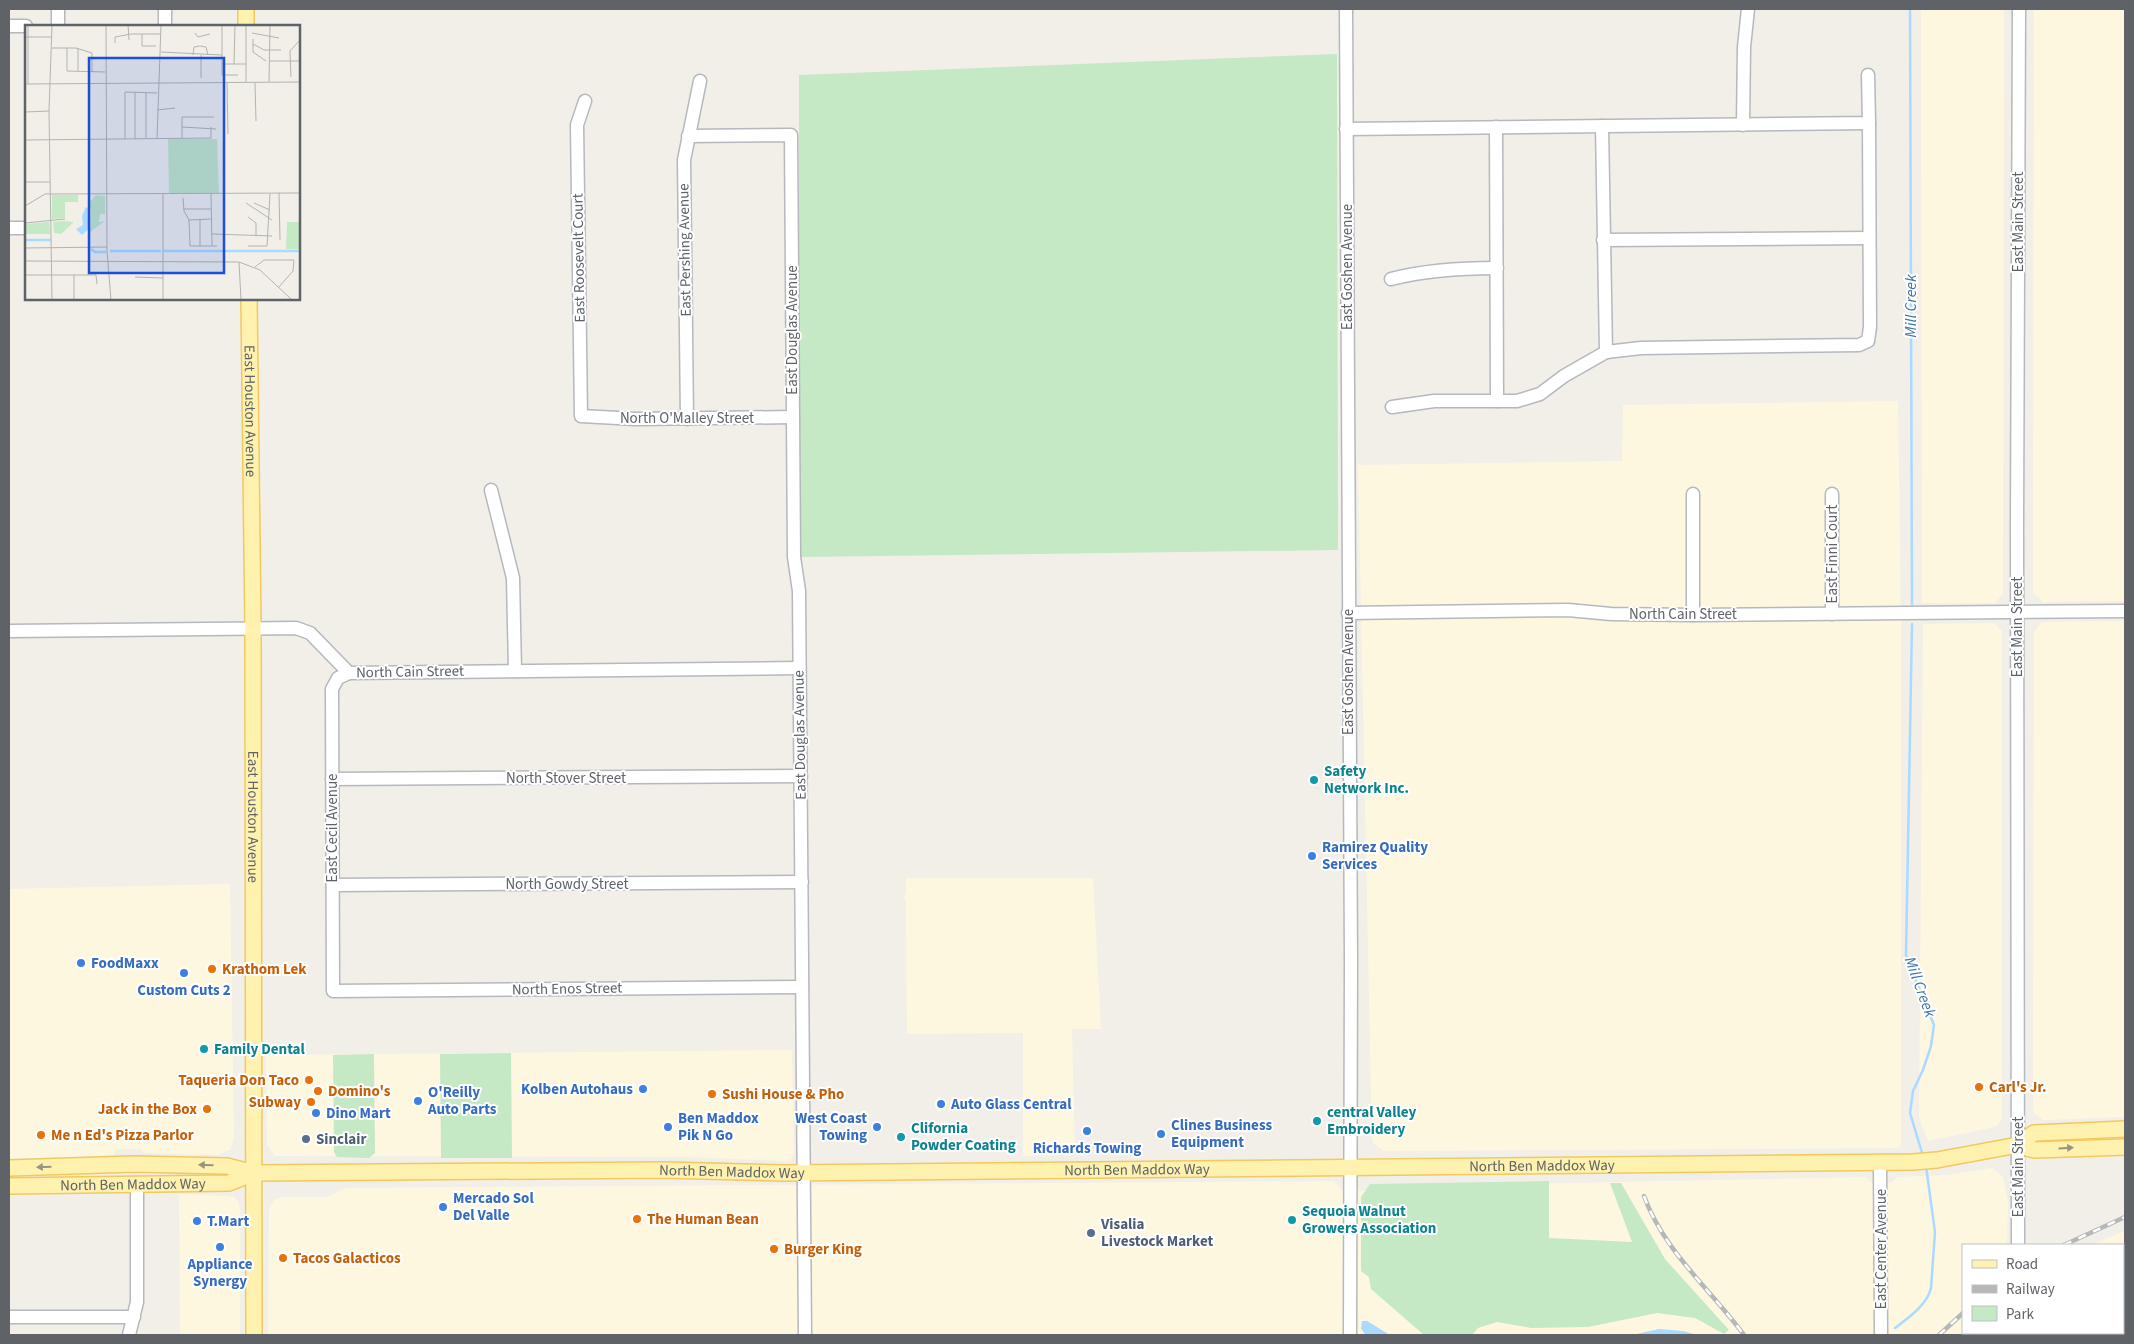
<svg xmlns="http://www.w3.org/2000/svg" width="2134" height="1344" viewBox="0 0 2134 1344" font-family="'Source Sans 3',sans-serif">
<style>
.commercial{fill:#fef7e0}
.green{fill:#c5e8c5}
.water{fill:#aadaff}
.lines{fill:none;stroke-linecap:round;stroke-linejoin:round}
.stream{stroke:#aadaff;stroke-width:2.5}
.minor-casing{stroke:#b5b8bc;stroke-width:15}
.major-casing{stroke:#f2c960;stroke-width:18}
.minor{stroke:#fff;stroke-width:12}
.major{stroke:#fff2af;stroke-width:15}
.rail-casing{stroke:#b6b7b8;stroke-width:4.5}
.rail{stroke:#fff;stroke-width:2.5;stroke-dasharray:8;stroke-linecap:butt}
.oneway{fill:#979581}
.culture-dot{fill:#0f9aa8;stroke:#fff;stroke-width:2}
.shop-dot{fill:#3f7fe0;stroke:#fff;stroke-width:2}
.food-dot{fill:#e8710a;stroke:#fff;stroke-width:2}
.service-dot{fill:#5c6f8a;stroke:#fff;stroke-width:2}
.labels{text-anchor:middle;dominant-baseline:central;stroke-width:4;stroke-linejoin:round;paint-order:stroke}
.street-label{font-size:15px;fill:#5f6368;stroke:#fff}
.culture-label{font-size:15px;font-weight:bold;fill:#0d838f;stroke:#fff;text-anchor:start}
.shop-label{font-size:15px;font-weight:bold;fill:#366cbe;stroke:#fff;text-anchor:start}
.food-label{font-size:15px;font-weight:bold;fill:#c56008;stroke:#fff;text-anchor:start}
.service-label{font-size:15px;font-weight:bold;fill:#4e5e75;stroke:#fff;text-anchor:start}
.water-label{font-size:16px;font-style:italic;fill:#4174aa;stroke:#fff}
.inset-river{fill:none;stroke:#aadaff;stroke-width:2.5}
.inset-road{fill:none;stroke:#b3b3b1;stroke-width:1}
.view{fill:#1d4ed8;fill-opacity:0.15;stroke:#1d4ed8;stroke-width:2.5}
.inset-edge{fill:none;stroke:#5f6368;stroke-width:2.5}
</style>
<rect width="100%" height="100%" fill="#f1efe8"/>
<!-- commercial -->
<g class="commercial">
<polygon points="1921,9 2004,9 2003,595 1994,603 1922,603"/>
<polygon points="2034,9 2125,9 2125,601 2043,602 2033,593"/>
<polygon points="1898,401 1901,626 1901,1143 1899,1148 1383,1151 1372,1141 1358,465 1622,461 1623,405"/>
<polygon points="2125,621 2125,1117 2043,1120 2034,1113 2033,1105 2034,632 2042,622"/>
<polygon points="1994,623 2002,631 2002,1120 1995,1127 1928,1141 1919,1117 1923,624"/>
<polygon points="906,878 1093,878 1101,1029 1072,1029 1075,1155 1023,1156 1023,1033 907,1034 906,902 904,898 906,892"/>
<polygon points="230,884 234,1139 230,1150 218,1155 145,1153 140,1149 118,1149 113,1155 9,1159 10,889"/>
<polygon points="792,1050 794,1155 789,1161 681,1157 275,1156 267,1145 266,1055"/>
<polygon points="1992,1168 2003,1177 2008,1201 2007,1245 1963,1245 1963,1333 2006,1333 2006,1335 268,1335 269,1209 274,1200 282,1197 328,1197 345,1188 1334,1181 1341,1190 1366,1191 1375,1187 1866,1177 1870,1182 1891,1183 1898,1177 1947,1175"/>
<polygon points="179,1194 228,1196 234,1197 238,1202 240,1209 240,1335 180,1335"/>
<polygon points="2125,1231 2125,1335 2031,1335 2031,1333 2123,1333 2123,1245 2092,1245"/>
</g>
<!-- green -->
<g class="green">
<polygon points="1337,54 1338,550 799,557 799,75"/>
<polygon points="511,1053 512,1158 441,1158 440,1054"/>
<polygon points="374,1054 375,1153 369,1158 337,1157 334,1152 333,1055"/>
<polygon points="1549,1181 1549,1238 1632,1242 1610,1183 1621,1183 1665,1259 1729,1330 1724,1334 1695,1318 1657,1313 1588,1327 1531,1328 1497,1322 1478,1328 1472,1335 1424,1335 1371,1289 1369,1277 1361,1271 1361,1197 1370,1184"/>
</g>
<!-- water -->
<g class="water">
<polygon points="1362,1321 1367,1321 1390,1335 1366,1335 1361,1329"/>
<polygon points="1659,1329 1683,1331 1697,1335 1632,1335"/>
</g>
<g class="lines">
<!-- stream -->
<g class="stream">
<polyline points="1910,9 1912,604"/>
<polyline points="1912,624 1906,955 1934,1025 1931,1046 1923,1070 1913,1091 1910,1113 1923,1156"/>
<path d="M 1895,1328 C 1908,1318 1927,1305 1931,1288 L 1935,1232 L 1926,1166"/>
</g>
<!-- minor casing -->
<g class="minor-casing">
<g id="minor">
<polyline points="1346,9 1351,960 1350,1335"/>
<polyline points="9,26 26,26"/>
<polyline points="58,26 58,9"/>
<polyline points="165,26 165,9"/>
<polyline points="585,101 577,125 581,416 636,419 793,417"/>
<polyline points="1743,125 1744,47 1748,9"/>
<polyline points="1496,127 1497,401"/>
<polyline points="1346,129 1869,123 1868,75"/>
<polyline points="688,136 791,135 794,557 799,591 805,1335"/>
<polyline points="9,228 26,228"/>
<polyline points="1603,240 1869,238"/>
<path d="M 1391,279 C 1426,270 1460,268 1497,268"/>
<polyline points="1606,352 1641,348 1859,345 1868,341 1870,327 1869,123"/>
<polyline points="1392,407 1434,401 1517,401 1540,394 1564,376 1606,352 1602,126"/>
<polyline points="687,419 684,160 700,81"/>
<polyline points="491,490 513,578 515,671"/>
<polyline points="1693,494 1693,615"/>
<polyline points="1348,613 1568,610 1611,614 1693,615 2125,611"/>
<polyline points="1832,614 1832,494"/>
<polyline points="9,631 296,628 310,633 349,673 799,668"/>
<polyline points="349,673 338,678 332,689 333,991 802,987"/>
<polyline points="332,779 801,776"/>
<polyline points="333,885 802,882"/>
<polyline points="1880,1163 1881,1335"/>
<polyline points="2018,1245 2017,527 2019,9"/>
<polyline points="9,1317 134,1317"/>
<polyline points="129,1335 137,1302 137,1183"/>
<polyline points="2020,1335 2020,1333"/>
</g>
</g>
<!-- major casing -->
<g class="major-casing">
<g id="major">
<polyline points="246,9 246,26"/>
<path id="s1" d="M 249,299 L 253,628 L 254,1335"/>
<polyline points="2018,1145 2034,1150 2125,1147"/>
<path id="s2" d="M 9,1168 L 134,1164 L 227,1166 L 254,1173 L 663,1170 L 785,1173 L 1913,1162 L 1937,1160 L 2018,1145 L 2034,1133 L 2125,1129"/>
<path id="s3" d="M 9,1186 L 229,1183 L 254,1173"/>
</g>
</g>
<!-- minor -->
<use href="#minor" class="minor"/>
<!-- major -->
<use href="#major" class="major"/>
<!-- rail casing -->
<g class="rail-casing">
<g id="rail">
<path d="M 1644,1196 C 1664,1251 1710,1289 1744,1335"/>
<polyline points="2064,1245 2125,1217"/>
<polyline points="1939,1335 1963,1313"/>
</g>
</g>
<!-- rail -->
<use href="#rail" class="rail"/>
</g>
<!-- one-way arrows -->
<defs><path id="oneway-solid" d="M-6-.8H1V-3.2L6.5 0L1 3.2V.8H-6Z" transform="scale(1.25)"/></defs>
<g class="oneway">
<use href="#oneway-solid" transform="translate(2066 1148) rotate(-3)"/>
<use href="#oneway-solid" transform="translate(206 1165) rotate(-179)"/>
<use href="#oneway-solid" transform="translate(44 1167) rotate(178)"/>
</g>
<!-- markers -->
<g class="culture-dot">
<circle cx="1314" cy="780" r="5"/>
<circle cx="204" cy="1049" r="5"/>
<circle cx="1317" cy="1121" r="5"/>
<circle cx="901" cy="1137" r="5"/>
<circle cx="1292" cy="1220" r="5"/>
</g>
<g class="shop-dot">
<circle cx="1312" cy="856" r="5"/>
<circle cx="81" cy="963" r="5"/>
<circle cx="184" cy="973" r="5"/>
<circle cx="643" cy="1089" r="5"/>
<circle cx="418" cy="1101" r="5"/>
<circle cx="941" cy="1104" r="5"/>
<circle cx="316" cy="1113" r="5"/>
<circle cx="668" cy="1127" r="5"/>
<circle cx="877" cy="1127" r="5"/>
<circle cx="1087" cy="1131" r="5"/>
<circle cx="1161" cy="1134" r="5"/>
<circle cx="443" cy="1207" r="5"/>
<circle cx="197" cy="1221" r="5"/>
<circle cx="220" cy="1247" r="5"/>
</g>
<g class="food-dot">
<circle cx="212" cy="969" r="5"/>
<circle cx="309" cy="1080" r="5"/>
<circle cx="1979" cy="1087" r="5"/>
<circle cx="318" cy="1091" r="5"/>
<circle cx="712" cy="1094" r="5"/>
<circle cx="311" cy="1102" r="5"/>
<circle cx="207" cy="1109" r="5"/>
<circle cx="41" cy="1135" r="5"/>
<circle cx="637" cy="1219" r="5"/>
<circle cx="774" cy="1249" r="5"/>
<circle cx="283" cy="1258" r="5"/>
</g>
<g class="service-dot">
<circle cx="306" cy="1139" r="5"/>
<circle cx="1091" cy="1233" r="5"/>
</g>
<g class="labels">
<!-- street labels -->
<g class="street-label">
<text transform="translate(2018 222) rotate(-90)">East Main Street</text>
<text transform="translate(685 250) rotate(-91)">East Pershing Avenue</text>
<text transform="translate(579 258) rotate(-91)">East Roosevelt Court</text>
<text transform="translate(1347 267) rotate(-90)">East Goshen Avenue</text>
<text transform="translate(792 330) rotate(-90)">East Douglas Avenue</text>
<text stroke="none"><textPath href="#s1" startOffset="112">East Houston Avenue</textPath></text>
<text x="687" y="418">North O'Malley Street</text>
<text transform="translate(1832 554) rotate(-90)">East Finni Court</text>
<text x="1683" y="614">North Cain Street</text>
<text transform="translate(2017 627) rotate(-90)">East Main Street</text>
<text transform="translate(410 672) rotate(-1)">North Cain Street</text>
<text transform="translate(1348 672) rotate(-90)">East Goshen Avenue</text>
<text transform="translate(800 735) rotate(-91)">East Douglas Avenue</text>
<text x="566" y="778">North Stover Street</text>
<text stroke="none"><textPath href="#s1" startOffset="518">East Houston Avenue</textPath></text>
<text transform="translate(332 828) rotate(-90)">East Cecil Avenue</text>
<text x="567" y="884">North Gowdy Street</text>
<text transform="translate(567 989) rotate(-1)">North Enos Street</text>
<text stroke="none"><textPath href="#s2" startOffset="1534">North Ben Maddox Way</textPath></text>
<text transform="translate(2018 1167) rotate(-90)">East Main Street</text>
<text stroke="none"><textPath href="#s2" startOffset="1129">North Ben Maddox Way</textPath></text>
<text stroke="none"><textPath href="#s2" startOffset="724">North Ben Maddox Way</textPath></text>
<text stroke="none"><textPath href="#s3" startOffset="124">North Ben Maddox Way</textPath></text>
<text transform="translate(1881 1249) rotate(-90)">East Center Avenue</text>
</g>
<!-- culture labels -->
<g class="culture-label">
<text x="1324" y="771">Safety<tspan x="1324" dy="17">Network Inc.</tspan></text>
<text x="214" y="1049">Family Dental</text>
<text x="1327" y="1112">central Valley<tspan x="1327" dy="17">Embroidery</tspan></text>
<text x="911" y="1128">Clifornia<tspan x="911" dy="17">Powder Coating</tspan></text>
<text x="1302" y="1211">Sequoia Walnut<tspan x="1302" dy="17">Growers Association</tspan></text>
</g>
<!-- shop labels -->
<g class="shop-label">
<text x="1322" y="847">Ramirez Quality<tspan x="1322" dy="17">Services</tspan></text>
<text x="91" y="963">FoodMaxx</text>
<text x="184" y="990" text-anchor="middle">Custom Cuts 2</text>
<text x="633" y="1089" text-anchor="end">Kolben Autohaus</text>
<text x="428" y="1092">O'Reilly<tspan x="428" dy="17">Auto Parts</tspan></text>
<text x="951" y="1104">Auto Glass Central</text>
<text x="326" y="1113">Dino Mart</text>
<text x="678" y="1118">Ben Maddox<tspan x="678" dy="17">Pik N Go</tspan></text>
<text x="867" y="1118" text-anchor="end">West Coast<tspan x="867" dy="17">Towing</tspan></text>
<text x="1171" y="1125">Clines Business<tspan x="1171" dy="17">Equipment</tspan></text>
<text x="1087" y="1148" text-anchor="middle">Richards Towing</text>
<text x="453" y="1198">Mercado Sol<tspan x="453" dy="17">Del Valle</tspan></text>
<text x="207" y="1221">T.Mart</text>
<text x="220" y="1264" text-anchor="middle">Appliance<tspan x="220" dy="17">Synergy</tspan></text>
</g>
<!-- food labels -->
<g class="food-label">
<text x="222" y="969">Krathom Lek</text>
<text x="299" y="1080" text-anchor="end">Taqueria Don Taco</text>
<text x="1989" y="1087">Carl's Jr.</text>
<text x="328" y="1091">Domino's</text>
<text x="722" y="1094">Sushi House &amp; Pho</text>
<text x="301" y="1102" text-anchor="end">Subway</text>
<text x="197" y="1109" text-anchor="end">Jack in the Box</text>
<text x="51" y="1135">Me n Ed's Pizza Parlor</text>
<text x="647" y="1219">The Human Bean</text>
<text x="784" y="1249">Burger King</text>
<text x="293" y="1258">Tacos Galacticos</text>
</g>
<!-- service labels -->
<g class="service-label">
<text x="316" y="1139">Sinclair</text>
<text x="1101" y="1224">Visalia<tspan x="1101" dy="17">Livestock Market</tspan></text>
</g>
<!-- water labels -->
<g class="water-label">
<text transform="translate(1911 306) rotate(-90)">Mill Creek</text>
<text transform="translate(1920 987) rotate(70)">Mill Creek</text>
</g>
</g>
<!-- overview -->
<g transform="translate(25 25)">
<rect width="275" height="275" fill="#f1efe8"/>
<path d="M 143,114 L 192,114 L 194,168 L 144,168 ZM 53,170 L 53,177 L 40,177 L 40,193 L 27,194 L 27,170 ZM 71,170 L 80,171 L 80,189 L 75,189 L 74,197 L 80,196 L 65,207 L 66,184 L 63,179 ZM 24,197 L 25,209 L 0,209 L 0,199 ZM 28,197 L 38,196 L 49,197 L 36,209 L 29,208 ZM 262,197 L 275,197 L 275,224 L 261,224 Z" fill="#c5e8c5"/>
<path d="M 61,182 L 65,184 L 65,203 L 57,210 L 51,204 L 58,200 L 57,191 Z" fill="#aadaff"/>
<path class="inset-river" d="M 0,215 L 26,215M 66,224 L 70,227 L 81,227M 85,226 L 136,226M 138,226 L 275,226"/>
<path class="inset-road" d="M 3,0 L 3,59M 63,0 L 91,0M 81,0 L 82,226 L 86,275M 103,0 L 104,15M 197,0 L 197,50 L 213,50M 221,0 L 221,57M 170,8 L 173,12 L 185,9M 227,8 L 254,13M 117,9 L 117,21 L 131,21M 0,12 L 27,12M 228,14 L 228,27 L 241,36M 90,18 L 90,12 L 106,9 L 136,9M 228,19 L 239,25 L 256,25M 27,23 L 51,23 L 67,28 L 67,47M 42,23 L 42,46 L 80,47M 53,24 L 53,46M 136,27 L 197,30M 168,30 L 169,22 L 175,21 L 181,22 L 183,30M 244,36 L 275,36M 197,39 L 221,39M 209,39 L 210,0M 266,52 L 265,26 L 275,15M 176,53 L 176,30M 244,57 L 245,0M 202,58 L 203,109M 230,58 L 231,96M 0,59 L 275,57M 110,67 L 110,114M 121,67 L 121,113M 132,85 L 150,83M 0,87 L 24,86M 157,102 L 191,104M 157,113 L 157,92 L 189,92M 100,114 L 100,67 L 132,68M 132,114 L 136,0M 0,115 L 186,113 L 186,102M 0,157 L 25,157M 254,168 L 255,215M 138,169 L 138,275M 186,169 L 187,221 L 192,221M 158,173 L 159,186 L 164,195 L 187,194M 221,178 L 247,195M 229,178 L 245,185M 0,181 L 20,169 L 275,168M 159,184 L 186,184M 223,192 L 231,198 L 231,211M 175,194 L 175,221M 164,195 L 165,221 L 187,221M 0,198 L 40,194M 187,209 L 247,211M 223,221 L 242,221 L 245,169M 0,223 L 82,222M 0,236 L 214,237 L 235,245 L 266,274M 214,237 L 216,275M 230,242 L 239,235 L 269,235 L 268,246 L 253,263M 0,250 L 71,250 L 72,259M 49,250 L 49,275M 110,252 L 138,253M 27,275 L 24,86 L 27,0"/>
<path class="view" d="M 64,33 L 199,33 L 199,248 L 64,248 Z"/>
<rect width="275" height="275" class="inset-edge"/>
</g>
<!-- border -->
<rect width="2134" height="1344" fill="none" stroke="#5f6368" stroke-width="20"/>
<!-- legend -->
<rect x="1962" y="1244" width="162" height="90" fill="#ffffff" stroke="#bfc1c3"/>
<rect x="1972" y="1260" width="25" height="8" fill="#fff2af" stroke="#bfc1c3"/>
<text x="2006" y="1269" font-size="15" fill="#5f6368">Road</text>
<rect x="1972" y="1285" width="25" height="8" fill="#b6b7b8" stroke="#bfc1c3"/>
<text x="2006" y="1294" font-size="15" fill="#5f6368">Railway</text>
<rect x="1972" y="1306" width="25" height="15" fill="#c5e8c5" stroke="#bfc1c3"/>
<text x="2006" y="1319" font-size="15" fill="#5f6368">Park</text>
</svg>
